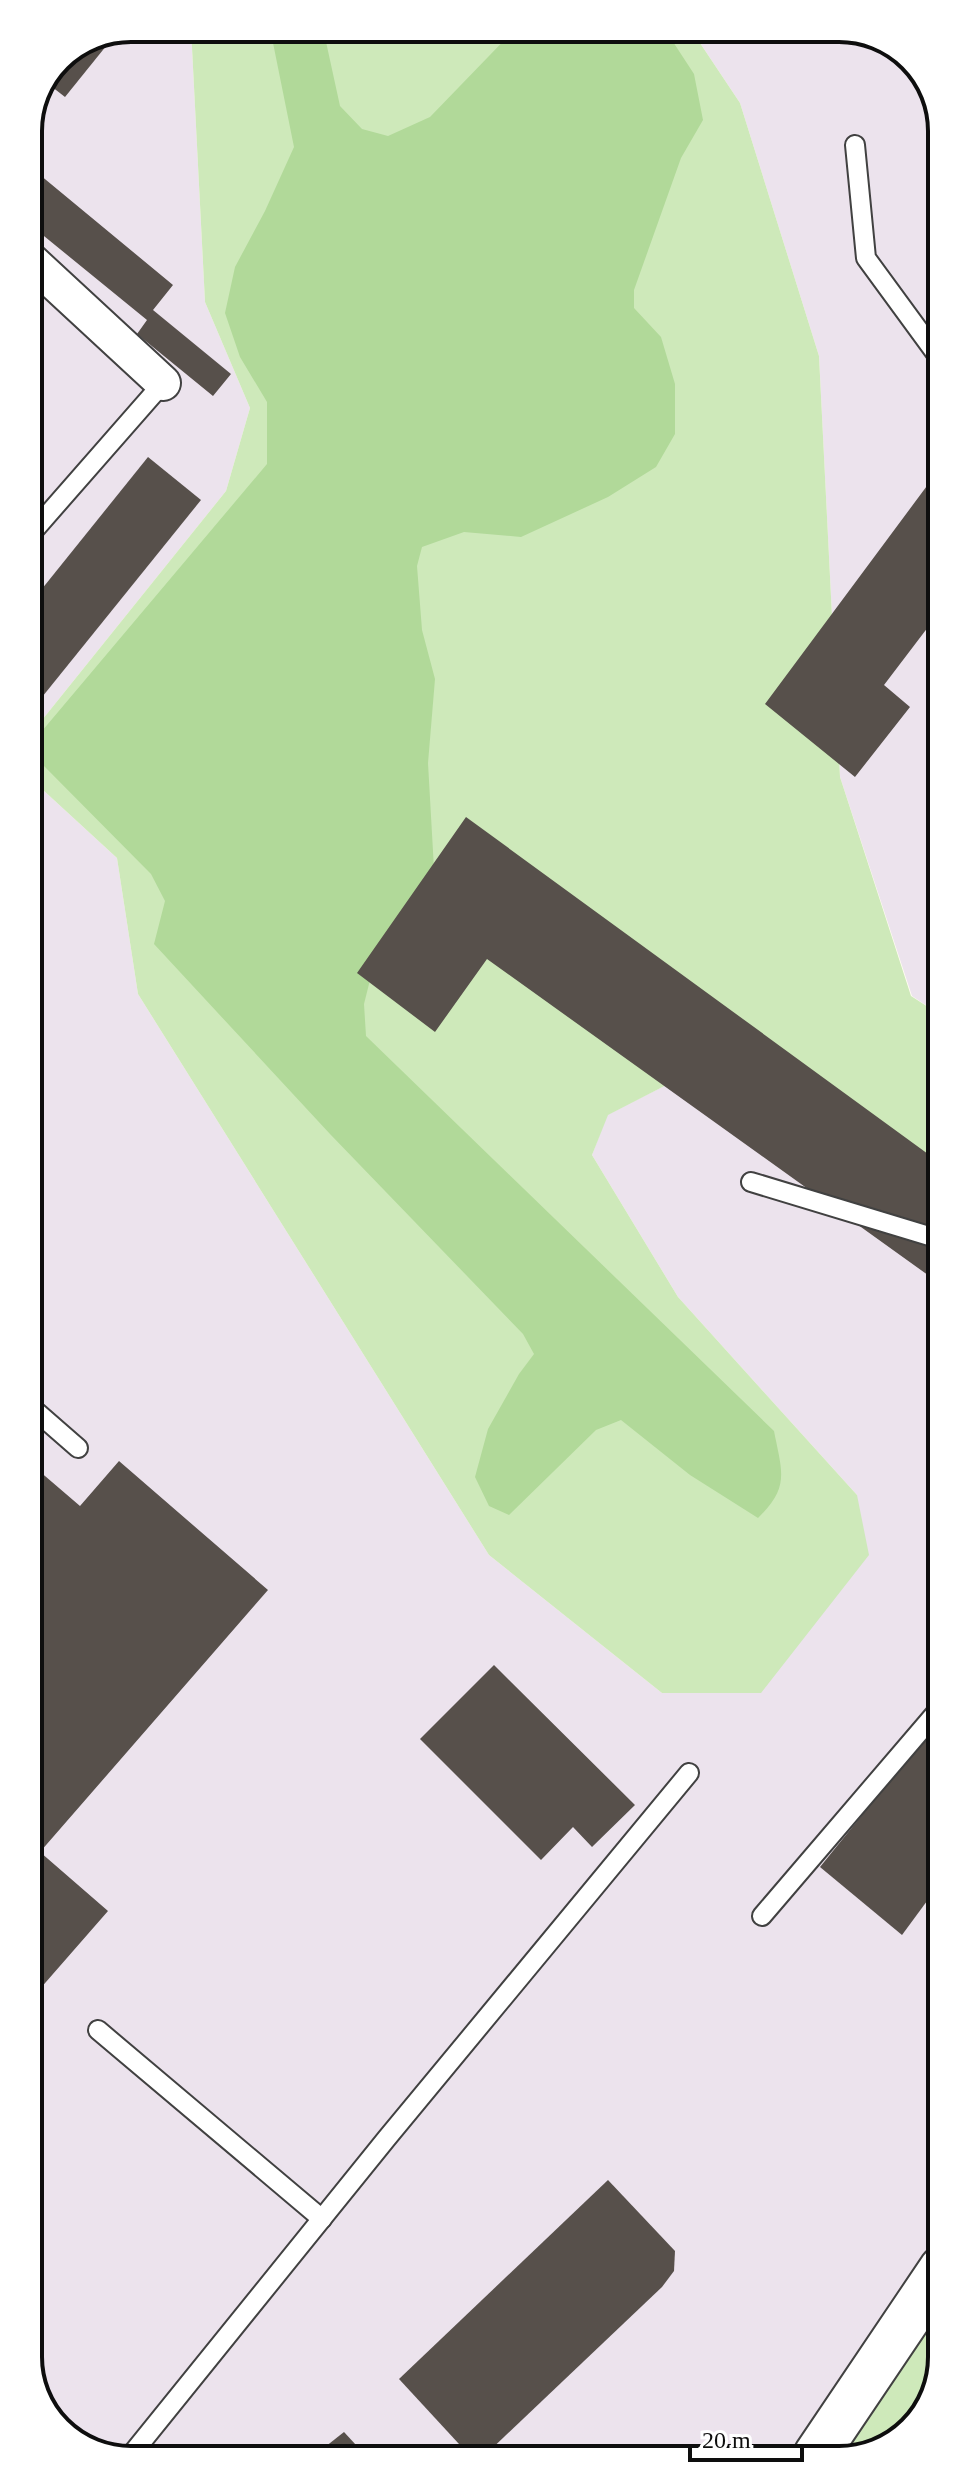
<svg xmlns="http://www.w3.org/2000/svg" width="970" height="2488" viewBox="0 0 970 2488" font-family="'Times New Roman',serif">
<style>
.industrial{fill:#ece3ed}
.green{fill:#cee9ba}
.forest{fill:#b1d999}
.building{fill:#57504b}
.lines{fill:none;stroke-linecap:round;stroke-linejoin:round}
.service-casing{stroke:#414141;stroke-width:22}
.minor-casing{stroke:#414141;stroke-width:38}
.tertiary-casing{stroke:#414141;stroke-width:48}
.service{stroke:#fff;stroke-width:18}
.minor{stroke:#fff;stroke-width:34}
.tertiary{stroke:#fff;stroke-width:44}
.rim{fill:none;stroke:#0e0e0e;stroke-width:4}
</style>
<rect width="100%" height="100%" fill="#fffdf0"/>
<!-- industrial -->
<g class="industrial">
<polygon points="131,28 191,28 205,302 250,408 226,491 30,735 28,124 58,58"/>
<polygon points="690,28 847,28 902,49 937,98 939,1014 912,996 840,777 819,356 740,103"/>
<polygon points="30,778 117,858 138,994 489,1555 662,1693 857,1495 678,1297 592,1155 607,1115 680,1078 882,1139 939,1173 942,2238 796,2455 123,2460 68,2439 33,2390"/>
</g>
<!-- green -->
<g class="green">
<polygon points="191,28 690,28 740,103 819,356 840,777 911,996 939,1014 939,1173 882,1139 680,1078 608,1115 592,1155 678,1297 857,1495 869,1555 761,1693 662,1693 489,1555 138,994 117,858 30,778 30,735 226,491 250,408 205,302"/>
<polygon points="942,2298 942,2358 921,2419 872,2455 837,2455"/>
</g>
<!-- forest -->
<path class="forest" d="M 270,28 L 323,28 L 340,106 L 362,129 L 388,136 L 430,117 L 516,28 L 664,28 L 694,74 L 703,120 L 681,158 L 634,290 L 634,308 L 661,337 L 675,384 L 675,434 L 656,467 L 608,497 L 521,537 L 464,532 L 422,547 L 417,566 L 422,630 L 435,679 L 428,763 L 434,869 L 370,980 L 364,1004 L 366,1036 L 774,1431 C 782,1472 790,1487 758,1518 L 690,1475 L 621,1420 L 596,1430 L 509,1515 L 489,1506 L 475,1477 L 488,1429 L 519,1374 L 534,1354 L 523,1334 L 330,1134 L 154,944 L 165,901 L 151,874 L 43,765 L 42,731 L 267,464 L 267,402 L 240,357 L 225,313 L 235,267 L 265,211 L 294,147 Z"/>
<!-- building -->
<g class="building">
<polygon points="115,35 65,97 47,83 58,58"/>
<polygon points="34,170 173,285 153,310 231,374 213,396 137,334 147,320 28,223 28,177"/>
<polygon points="148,457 201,500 30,712 29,605"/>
<polygon points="938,471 938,614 884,685 910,707 855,777 765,704"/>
<polygon points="466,817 939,1162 939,1283 487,959 435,1032 357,973"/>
<polygon points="119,1461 268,1590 40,1852 108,1911 32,1998 31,1464 80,1506"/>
<polygon points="494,1665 635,1805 592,1847 573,1827 541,1860 420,1739"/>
<polygon points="940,1719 941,1882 902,1935 820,1867"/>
<polygon points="608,2180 675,2251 674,2271 662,2287 483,2457 471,2457 399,2379"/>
<polygon points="344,2432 368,2458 311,2458"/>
</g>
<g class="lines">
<!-- service casing -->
<g class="service-casing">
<g id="service">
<polyline points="855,145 866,258 937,355"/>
<polyline points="29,536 163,383"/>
<polyline points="751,1182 939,1239"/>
<polyline points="31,1407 78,1448"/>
<polyline points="762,1916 940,1708"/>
<polyline points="98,2030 322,2219"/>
<polyline points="127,2460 387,2138 689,1773"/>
</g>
</g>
<!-- minor casing -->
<g class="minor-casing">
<polyline id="minor" points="29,259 163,383"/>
</g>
<!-- tertiary casing -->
<g class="tertiary-casing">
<polyline id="tertiary" points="816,2455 942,2268"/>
</g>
<!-- service -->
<use href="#service" class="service"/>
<!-- minor -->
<use href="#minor" class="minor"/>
<!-- tertiary -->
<use href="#tertiary" class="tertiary"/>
</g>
<!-- crop -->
<path d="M0 0H970V2488H0ZM131 42H839A89 89 0 0 1 928 131V2357A89 89 0 0 1 839 2446H131A89 89 0 0 1 42 2357V131A89 89 0 0 1 131 42Z" fill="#fff" fill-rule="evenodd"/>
<path class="rim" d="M131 42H839A89 89 0 0 1 928 131V2357A89 89 0 0 1 839 2446H131A89 89 0 0 1 42 2357V131A89 89 0 0 1 131 42Z"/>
<!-- scale -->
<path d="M690 2448v12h112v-12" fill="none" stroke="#0e0e0e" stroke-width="4"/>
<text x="702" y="2448" font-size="24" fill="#0e0e0e" stroke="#ffffff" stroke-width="6" paint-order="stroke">20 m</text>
</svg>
